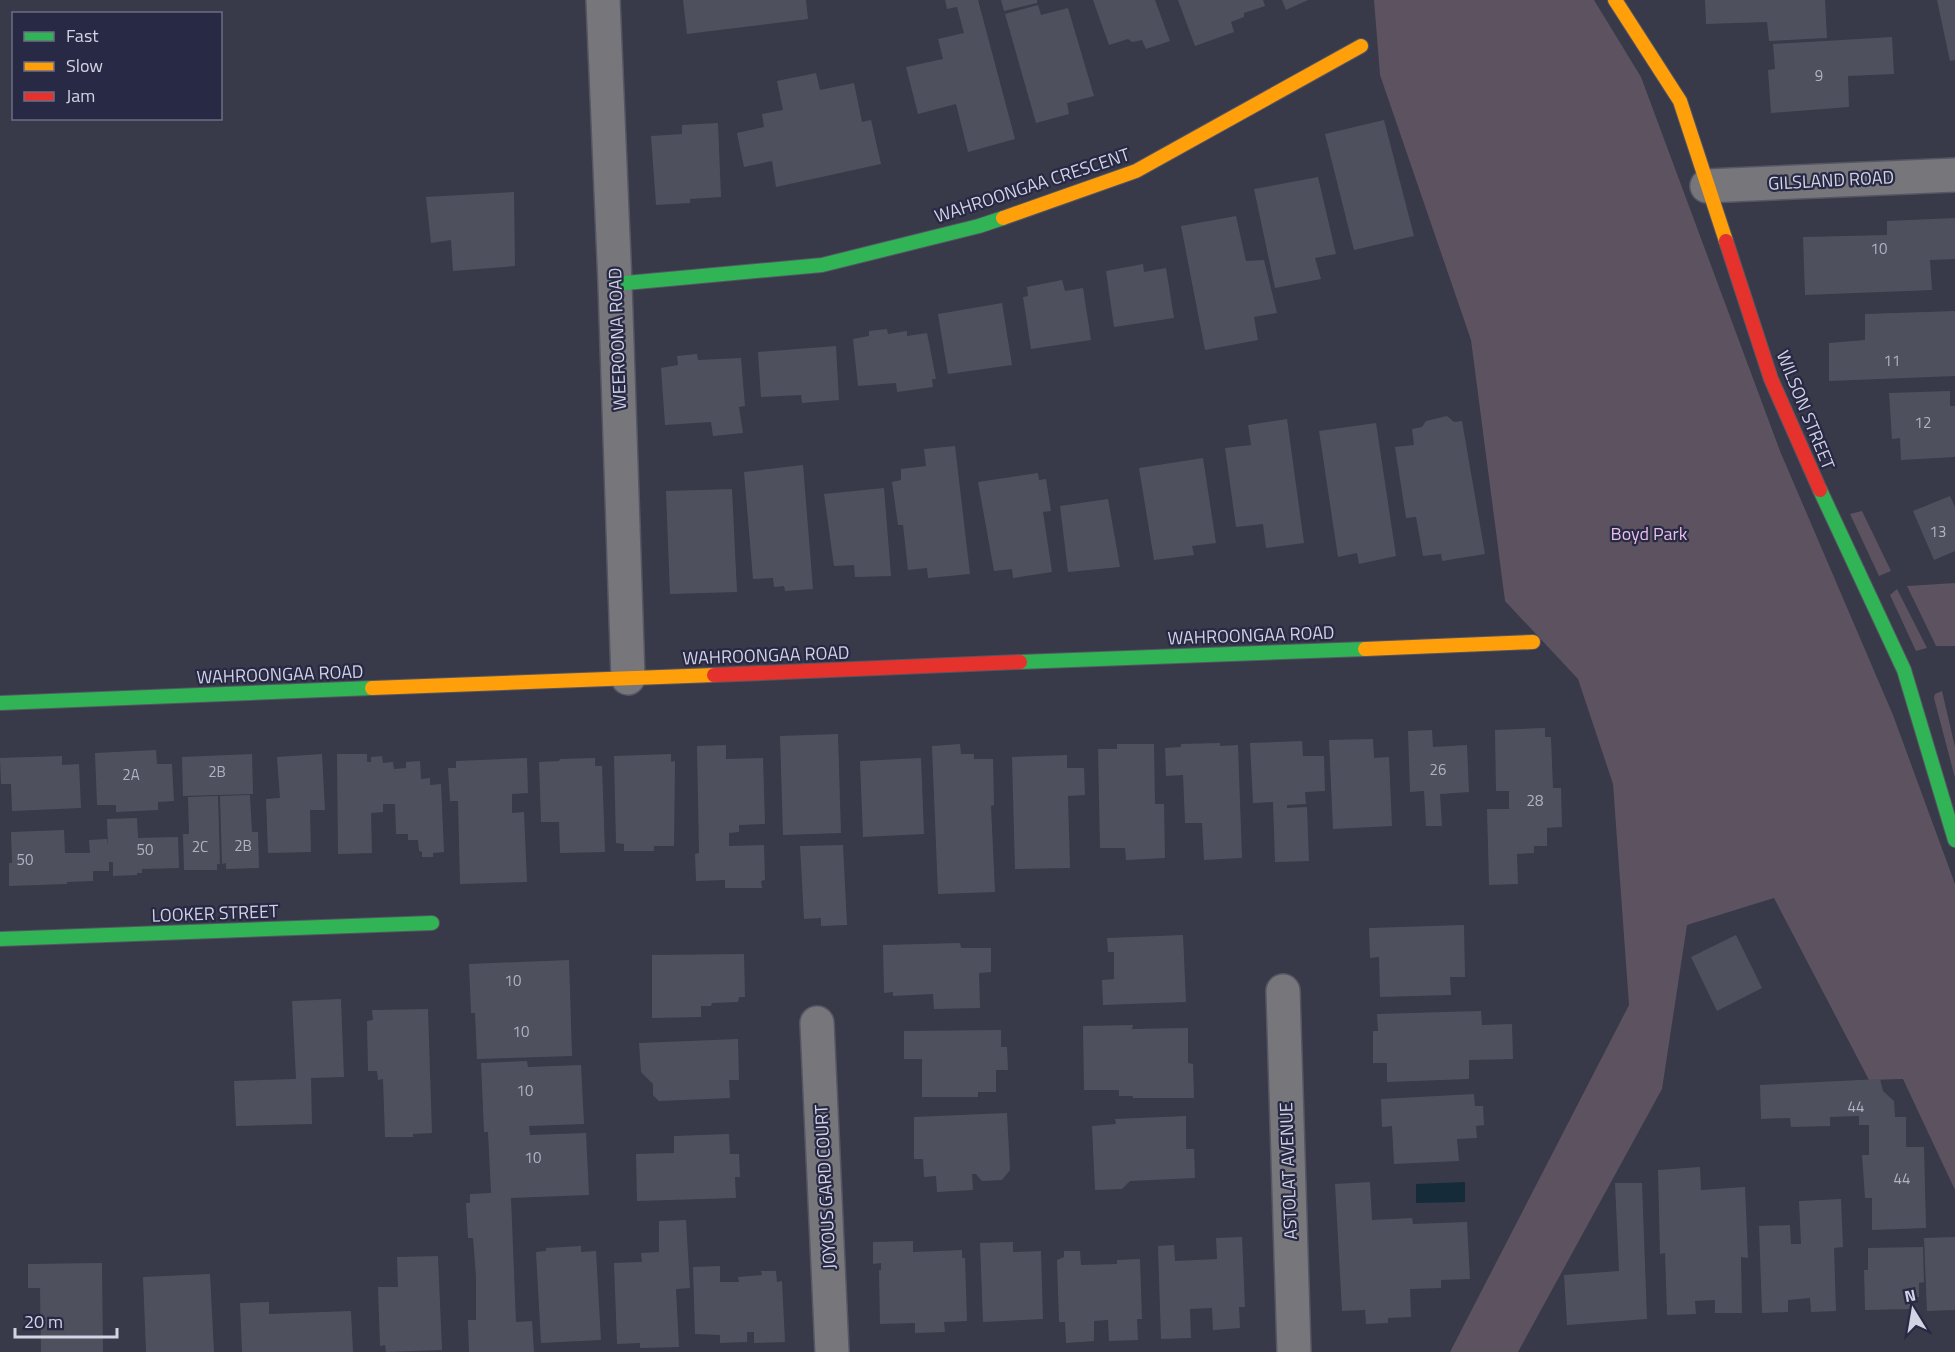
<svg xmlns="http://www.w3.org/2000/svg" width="1955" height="1352" viewBox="0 0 1955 1352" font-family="'Titillium Web',sans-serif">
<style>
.green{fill:#5d525f}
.water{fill:#152b3a}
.building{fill:#4e515d}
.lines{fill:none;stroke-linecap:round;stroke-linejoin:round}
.street-casing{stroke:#555663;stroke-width:36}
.fast-casing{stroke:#555663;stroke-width:16}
.slow-casing{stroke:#555663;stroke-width:16}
.jam-casing{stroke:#555663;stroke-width:16}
.street{stroke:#77767b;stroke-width:33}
.fast{stroke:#30b455;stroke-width:14}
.slow{stroke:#ff9f0a;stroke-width:14}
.jam{stroke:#e5322d;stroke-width:14}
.labels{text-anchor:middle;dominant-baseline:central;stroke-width:4.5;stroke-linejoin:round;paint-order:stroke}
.number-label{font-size:15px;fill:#b1b2c3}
.street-label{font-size:18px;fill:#d2d3e5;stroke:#282944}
.park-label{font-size:18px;fill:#e8bfe7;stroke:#282944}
</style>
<rect width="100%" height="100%" fill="#383949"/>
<!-- green -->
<g class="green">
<polygon points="1374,0 1594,0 1641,77 1780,451 1893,715 1955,884 1955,1190 1903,1079 1869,1080 1774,898 1687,925 1662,1089 1518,1352 1450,1352 1629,1005 1613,784 1578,679 1505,601 1471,340 1380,75"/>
<polygon points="1862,511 1891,571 1879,576 1850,514"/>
<polygon points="1955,583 1955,646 1936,646 1907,586"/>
<polygon points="1897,589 1927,648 1916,651 1890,595"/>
<polygon points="1942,691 1955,747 1955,778 1934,698 1935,694"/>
</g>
<!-- water -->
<polygon class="water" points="1465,1182 1465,1202 1416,1203 1416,1184"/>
<!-- building -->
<g class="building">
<polygon points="683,0 806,0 808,19 687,34"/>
<polygon points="945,0 978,0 1015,139 968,152 956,104 918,114 906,67 943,59 938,39 964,33 957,7 947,9"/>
<polygon points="1001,0 1037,0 1037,3 1004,11"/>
<polygon points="1093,0 1155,0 1170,41 1146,49 1142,40 1132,42 1128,39 1109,45"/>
<polygon points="1178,0 1263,0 1265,6 1244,13 1244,17 1231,22 1234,32 1195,46"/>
<polygon points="1282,0 1308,0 1286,10"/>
<polygon points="1705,0 1825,0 1827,38 1769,41 1767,22 1706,24"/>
<polygon points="1937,0 1955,0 1955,60 1950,61"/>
<polygon points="1038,5 1041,15 1068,8 1094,96 1067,103 1069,114 1036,123 1005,14"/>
<polygon points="1892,37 1894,74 1848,76 1849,107 1771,113 1768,70 1775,69 1773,44"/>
<polygon points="816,73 820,90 854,83 862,122 871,120 881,164 776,187 772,161 744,167 737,133 764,127 762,114 783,110 777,81"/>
<polygon points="1384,120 1414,236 1354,250 1325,134"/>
<polygon points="718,123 721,197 690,199 690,203 656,205 651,136 682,134 682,125"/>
<polygon points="1318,177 1336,254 1315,258 1321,279 1275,288 1254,189"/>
<polygon points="514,192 515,266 453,271 451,240 431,243 426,197"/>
<polygon points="1236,216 1246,261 1264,260 1277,313 1254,317 1258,340 1205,350 1181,226"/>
<polygon points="1955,218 1955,259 1930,260 1932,290 1805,295 1803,237 1887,235 1887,221"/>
<polygon points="1143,264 1144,272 1166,268 1174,318 1114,327 1106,271"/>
<polygon points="1062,280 1065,291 1083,288 1091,340 1031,349 1023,297 1028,296 1027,287"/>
<polygon points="1002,303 1012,365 948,374 938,314"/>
<polygon points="1955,311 1955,376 1829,381 1829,343 1865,340 1865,314"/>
<polygon points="887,329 888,334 907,331 907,336 927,333 936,379 932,379 933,387 897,392 896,383 858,386 853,339 869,336 869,331"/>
<polygon points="836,346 839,400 802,403 801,395 761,397 758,352"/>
<polygon points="697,354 698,360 741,358 745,406 739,407 743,433 713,436 711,422 665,425 661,368 678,365 677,356"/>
<polygon points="1950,391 1950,406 1955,406 1955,457 1901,460 1900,438 1892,439 1889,393"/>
<polygon points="1447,416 1454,422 1462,421 1485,554 1442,561 1441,554 1423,556 1416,517 1406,518 1395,447 1414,445 1412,429 1422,427 1426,421"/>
<polygon points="1287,419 1304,543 1266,548 1263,524 1236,527 1225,448 1251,445 1248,425"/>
<polygon points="1376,423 1396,556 1359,564 1357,553 1338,557 1319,431"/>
<polygon points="955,446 970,574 928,578 927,568 908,570 903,525 898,525 892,482 901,480 901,469 926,466 924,449"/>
<polygon points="1203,458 1216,543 1192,546 1194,555 1154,560 1139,468"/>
<polygon points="803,465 813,589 785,591 784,586 774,587 773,578 753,579 744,472"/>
<polygon points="1038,473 1039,480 1046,479 1051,511 1043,512 1052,572 1013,578 1012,569 994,571 978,482"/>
<polygon points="884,488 891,576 855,577 854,565 834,566 824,494"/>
<polygon points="732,489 737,592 670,594 666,491"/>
<polygon points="1950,496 1955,507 1955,551 1934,560 1913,511"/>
<polygon points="1108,499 1120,567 1068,572 1060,506"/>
<polygon points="1545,728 1545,737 1551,737 1553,788 1561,788 1562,827 1547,828 1547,846 1534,846 1534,853 1517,854 1518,884 1489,885 1487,809 1509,809 1509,791 1496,791 1495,730"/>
<polygon points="1432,730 1433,747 1467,745 1469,792 1440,794 1442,826 1426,826 1424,791 1410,792 1408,731"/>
<polygon points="838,734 841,833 783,835 780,736"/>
<polygon points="1373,739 1374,758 1389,757 1392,826 1333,829 1329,740"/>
<polygon points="1302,741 1303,756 1324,756 1325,791 1305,792 1306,804 1287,805 1287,808 1307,807 1309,861 1275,862 1273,802 1253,803 1250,743"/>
<polygon points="1220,743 1220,746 1238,745 1242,858 1204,860 1202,823 1185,823 1183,775 1166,776 1165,748 1181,747 1181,744"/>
<polygon points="960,744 961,754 974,754 974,759 993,759 994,805 991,806 995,892 938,894 932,746"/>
<polygon points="1117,744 1154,744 1155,804 1164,804 1165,858 1126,860 1125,848 1100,848 1098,749 1117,749"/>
<polygon points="726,745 726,759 763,758 765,824 739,825 739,832 729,833 729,846 764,845 765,880 761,881 762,888 725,888 725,880 696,881 695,854 699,853 697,746"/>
<polygon points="156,750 157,764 172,764 174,801 158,802 158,810 116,812 116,805 97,805 95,753"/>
<polygon points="252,754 253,794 183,796 182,757"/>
<polygon points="322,754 325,810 310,810 311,852 268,853 266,799 280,798 277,757"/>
<polygon points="337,754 367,754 367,762 371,762 371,757 382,756 383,763 393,762 394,769 406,768 406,762 420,761 421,779 430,778 430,785 441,784 444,852 433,853 433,857 422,857 422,852 419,851 418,840 408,840 408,834 396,834 395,804 383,804 383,812 371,813 372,853 338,854"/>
<polygon points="671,754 671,762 675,761 674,846 654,846 654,851 624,851 624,844 616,843 614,756"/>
<polygon points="1067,755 1067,768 1084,768 1085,795 1068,796 1070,868 1015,869 1012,757"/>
<polygon points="62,756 62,765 79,764 81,808 12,811 11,784 1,784 0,758"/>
<polygon points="527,758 528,793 512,794 512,813 524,812 527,882 460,884 458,801 450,801 448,768 456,768 456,761"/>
<polygon points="595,758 595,766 602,766 605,852 560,853 559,822 541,822 539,762 559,761 560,759"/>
<polygon points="921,758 924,834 863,837 860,761"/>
<polygon points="250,795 252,832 258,832 259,868 226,869 226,863 222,864 220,796"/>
<polygon points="218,796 220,864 217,864 217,870 184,870 183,834 189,834 188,797"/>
<polygon points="137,818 138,838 178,837 179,868 142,869 142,873 137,873 137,875 113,876 113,862 109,862 109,871 93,871 93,881 67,882 67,884 9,886 9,863 12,863 11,832 64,830 65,853 90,853 89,840 107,839 108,845 107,819"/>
<polygon points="843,845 847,925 821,926 821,918 804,919 800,846"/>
<polygon points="1464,925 1465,977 1450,977 1451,995 1380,997 1379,957 1370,958 1369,928"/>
<polygon points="1183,935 1186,1002 1103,1005 1102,980 1114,979 1114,952 1108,952 1107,938"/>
<polygon points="1736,935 1762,988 1717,1011 1691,957"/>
<polygon points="960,943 961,948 991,948 991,972 979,973 980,1008 934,1009 933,994 893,996 893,992 884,993 883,945"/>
<polygon points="744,954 745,997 739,997 738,1002 712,1003 711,1006 701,1006 701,1017 652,1018 652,955"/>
<polygon points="569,960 572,1056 477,1059 475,1013 471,1013 469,964"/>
<polygon points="341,999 344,1077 311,1078 312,1124 236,1126 234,1081 296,1079 292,1001"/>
<polygon points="428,1009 432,1133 413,1134 413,1137 385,1137 383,1079 378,1080 377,1071 368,1071 367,1021 373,1020 372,1010"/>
<polygon points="1481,1011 1482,1025 1512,1024 1513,1059 1469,1060 1469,1079 1387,1082 1387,1063 1373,1063 1373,1031 1378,1031 1377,1014"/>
<polygon points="1133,1025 1132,1029 1188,1028 1188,1063 1193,1064 1194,1098 1133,1098 1133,1096 1119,1096 1119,1090 1084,1090 1083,1026"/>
<polygon points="1001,1030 1001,1047 1007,1047 1008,1070 996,1070 996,1092 978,1092 978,1097 922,1097 922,1059 904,1059 904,1031"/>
<polygon points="738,1039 739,1080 729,1080 730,1098 659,1101 653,1095 653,1084 641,1072 639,1043"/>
<polygon points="527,1061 528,1067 581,1065 584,1124 529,1126 530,1135 586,1133 589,1195 511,1198 516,1322 532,1321 534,1352 469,1352 468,1320 476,1320 476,1276 473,1238 468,1238 466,1203 470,1203 470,1194 491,1193 488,1132 484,1132 481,1063"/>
<polygon points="1880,1079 1883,1091 1894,1101 1895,1117 1906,1117 1906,1147 1924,1147 1926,1228 1872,1230 1872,1198 1865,1198 1862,1155 1869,1155 1869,1125 1859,1125 1859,1116 1830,1117 1830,1126 1791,1127 1790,1118 1761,1119 1760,1085"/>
<polygon points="1474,1094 1475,1106 1483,1106 1484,1125 1476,1126 1477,1138 1457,1139 1459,1161 1394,1164 1392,1126 1382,1127 1381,1099"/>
<polygon points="1007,1113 1010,1170 1002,1180 982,1181 976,1174 972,1174 973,1190 937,1192 936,1176 924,1177 923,1159 914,1159 914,1117"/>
<polygon points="1186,1116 1186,1149 1194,1149 1195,1178 1130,1181 1122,1189 1095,1190 1092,1126 1116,1124 1115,1119"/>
<polygon points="729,1134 730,1154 739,1154 740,1177 735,1177 736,1198 637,1201 636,1154 674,1153 674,1136"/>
<polygon points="1700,1167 1701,1190 1745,1187 1748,1258 1741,1257 1742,1313 1715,1313 1715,1300 1695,1301 1696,1314 1667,1315 1665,1253 1660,1254 1658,1170"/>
<polygon points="1370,1182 1372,1220 1412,1218 1413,1224 1467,1222 1470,1279 1441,1280 1441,1288 1410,1289 1411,1317 1388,1318 1388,1323 1366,1324 1365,1310 1342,1311 1335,1184"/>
<polygon points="1615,1183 1642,1183 1647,1319 1567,1325 1564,1275 1619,1271"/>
<polygon points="1841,1199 1843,1247 1834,1248 1836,1311 1811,1312 1810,1298 1788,1300 1788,1312 1762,1313 1759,1226 1790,1225 1791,1244 1801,1244 1799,1201"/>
<polygon points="686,1220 690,1288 676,1289 679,1347 640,1348 640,1343 617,1344 614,1263 642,1262 641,1253 659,1252 659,1221"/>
<polygon points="1242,1237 1245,1307 1239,1307 1240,1328 1213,1330 1212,1308 1190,1309 1191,1338 1161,1339 1158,1246 1174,1245 1175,1261 1217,1259 1216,1238"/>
<polygon points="1955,1237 1955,1310 1927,1311 1924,1238"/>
<polygon points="913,1241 913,1252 962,1250 962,1258 965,1258 967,1321 944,1322 945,1332 915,1333 915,1323 880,1324 879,1270 881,1270 881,1263 873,1264 873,1242"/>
<polygon points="1013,1242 1013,1252 1041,1251 1043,1319 983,1322 980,1243"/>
<polygon points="581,1246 581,1252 596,1251 601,1340 541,1343 536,1252 546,1251 546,1248"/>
<polygon points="1923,1247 1924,1282 1919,1283 1919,1297 1913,1297 1913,1309 1865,1310 1864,1270 1868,1270 1868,1248"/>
<polygon points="1064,1251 1080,1251 1081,1265 1117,1264 1117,1260 1140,1259 1142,1319 1137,1319 1138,1340 1109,1341 1108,1320 1094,1321 1094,1341 1066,1343 1065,1322 1059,1322 1057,1260 1064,1257"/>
<polygon points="438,1256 442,1350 386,1352 385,1345 380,1346 378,1287 398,1287 397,1257"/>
<polygon points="102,1263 103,1352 41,1352 40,1288 28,1288 28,1264"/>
<polygon points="720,1266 720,1282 739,1282 738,1277 762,1275 761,1271 776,1271 777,1282 782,1281 785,1342 754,1343 754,1332 747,1332 747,1342 720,1343 720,1335 695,1334 693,1267"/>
<polygon points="210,1274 214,1352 146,1352 143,1277"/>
<polygon points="269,1302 269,1314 351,1311 353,1352 242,1352 240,1303"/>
</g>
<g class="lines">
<!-- street casing -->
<g class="street-casing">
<g id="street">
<polyline points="603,0 615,284 628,678"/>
<polyline points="1707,186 1955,175"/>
<polyline points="1283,991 1294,1352"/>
<polyline points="817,1023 832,1352"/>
</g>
</g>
<!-- fast casing -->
<g class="fast-casing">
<g id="fast">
<polyline points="615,284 822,265 979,226 1003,218"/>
<polyline points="1820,490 1904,670 1955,840"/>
<polyline points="1020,662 1365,649"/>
<polyline points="0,703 372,688"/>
<polyline points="0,939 432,923"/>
</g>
</g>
<!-- slow casing -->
<g class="slow-casing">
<g id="slow">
<polyline points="1615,0 1680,101 1726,241"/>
<polyline points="1003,218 1136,171 1361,46"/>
<polyline points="1365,649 1533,642"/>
<polyline points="372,688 714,675"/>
</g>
</g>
<!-- jam casing -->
<g class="jam-casing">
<g id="jam">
<polyline points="1726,241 1771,379 1820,490"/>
<polyline points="714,675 1020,662"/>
</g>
</g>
<!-- street -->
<use href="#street" class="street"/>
<!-- fast -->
<use href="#fast" class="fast"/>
<!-- slow -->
<use href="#slow" class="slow"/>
<!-- jam -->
<use href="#jam" class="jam"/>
</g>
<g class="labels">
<!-- number labels -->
<g class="number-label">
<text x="1819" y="75">9</text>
<text x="1879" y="248">10</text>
<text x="1892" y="360">11</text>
<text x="1923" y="422">12</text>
<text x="1938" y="531">13</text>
<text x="1438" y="769">26</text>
<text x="217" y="771">2B</text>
<text x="131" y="774">2A</text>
<text x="1535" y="800">28</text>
<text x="243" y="845">2B</text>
<text x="200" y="846">2C</text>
<text x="145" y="849">50</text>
<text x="25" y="859">50</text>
<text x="513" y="980">10</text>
<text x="521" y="1031">10</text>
<text x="525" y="1090">10</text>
<text x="1856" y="1106">44</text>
<text x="533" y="1157">10</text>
<text x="1902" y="1178">44</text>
</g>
<!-- street labels -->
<g class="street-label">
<text transform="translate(1831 180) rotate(-3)">GILSLAND ROAD</text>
<text transform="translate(1032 185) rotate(-18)">WAHROONGAA CRESCENT</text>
<text transform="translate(617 339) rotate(-92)">WEEROONA ROAD</text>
<text transform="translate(1806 410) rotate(68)">WILSON STREET</text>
<text transform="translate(1251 635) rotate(-2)">WAHROONGAA ROAD</text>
<text transform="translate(766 655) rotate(-2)">WAHROONGAA ROAD</text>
<text transform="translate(280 674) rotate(-2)">WAHROONGAA ROAD</text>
<text transform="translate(215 913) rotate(-2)">LOOKER STREET</text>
<text transform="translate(1288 1171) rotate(-92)">ASTOLAT AVENUE</text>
<text transform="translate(825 1187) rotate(-93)">JOYOUS GARD COURT</text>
</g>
<!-- park labels -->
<g class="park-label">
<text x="1649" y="533">Boyd Park</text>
</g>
</g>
<!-- legend -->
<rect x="12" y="12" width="210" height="108" fill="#282944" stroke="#6c6d84" stroke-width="1.5"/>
<rect x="24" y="32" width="30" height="9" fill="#30b455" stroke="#6c6d84" stroke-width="1.5"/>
<text x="66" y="42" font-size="18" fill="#d2d3e5">Fast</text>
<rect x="24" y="62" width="30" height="9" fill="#ff9f0a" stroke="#6c6d84" stroke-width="1.5"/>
<text x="66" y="72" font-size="18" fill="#d2d3e5">Slow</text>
<rect x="24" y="92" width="30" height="9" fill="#e5322d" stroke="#6c6d84" stroke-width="1.5"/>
<text x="66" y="102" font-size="18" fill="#d2d3e5">Jam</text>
<!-- north arrow -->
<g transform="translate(1913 1310) rotate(349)" stroke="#282944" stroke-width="4.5" paint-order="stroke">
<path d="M0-4.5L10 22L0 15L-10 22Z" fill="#d2d3e5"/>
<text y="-9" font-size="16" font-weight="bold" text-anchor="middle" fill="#d2d3e5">N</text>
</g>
<!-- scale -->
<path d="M15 1328v9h102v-9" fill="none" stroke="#d2d3e5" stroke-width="3"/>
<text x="24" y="1328" font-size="18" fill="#d2d3e5" stroke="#282944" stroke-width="4.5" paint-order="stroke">20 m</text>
</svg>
